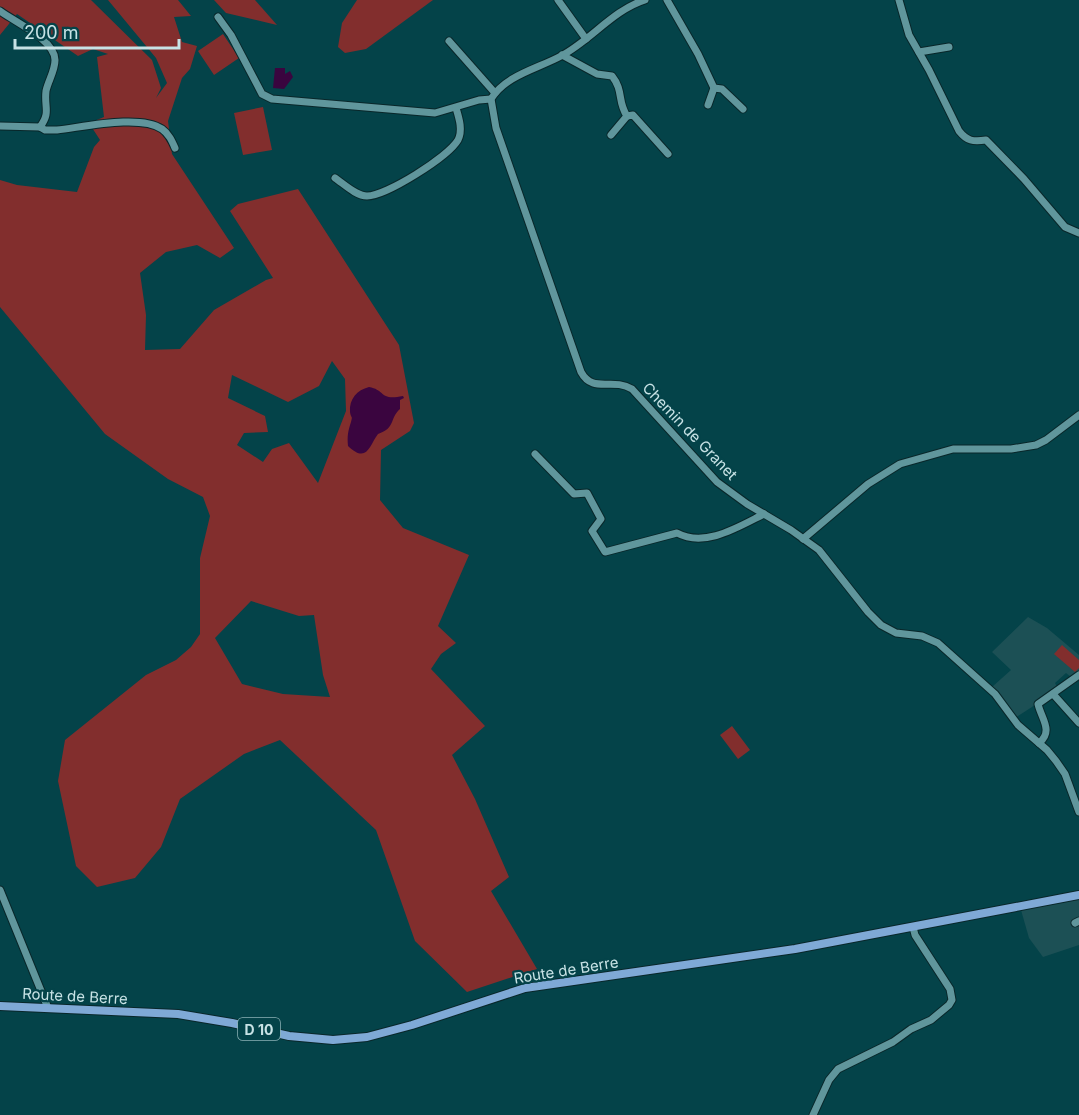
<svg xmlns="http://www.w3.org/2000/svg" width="1079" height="1115" viewBox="0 0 1079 1115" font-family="Inter,sans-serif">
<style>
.built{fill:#1c5055}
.green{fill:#822e2d;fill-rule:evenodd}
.water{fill:#3a053f}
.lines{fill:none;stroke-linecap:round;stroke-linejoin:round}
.minor-casing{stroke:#09272a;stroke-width:9}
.major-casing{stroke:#09272a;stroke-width:10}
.minor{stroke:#60969c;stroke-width:7}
.major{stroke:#7fa9d6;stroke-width:8}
.labels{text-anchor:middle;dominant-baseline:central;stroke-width:4.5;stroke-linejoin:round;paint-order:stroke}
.shield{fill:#044349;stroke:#8cb2b6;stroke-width:1.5}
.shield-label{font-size:14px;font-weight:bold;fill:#c7e2e5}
.street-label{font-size:15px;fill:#c7e2e5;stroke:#044349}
</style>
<rect width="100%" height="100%" fill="#044349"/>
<!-- built -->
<g class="built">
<polygon points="1028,617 1047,628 1079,655 1079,673 1071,677 1066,673 1055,683 1057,687 1032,707 1015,718 992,687 1011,670 992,652"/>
<polygon points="1079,898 1079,945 1043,957 1029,938 1021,910"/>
</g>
<!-- green -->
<g class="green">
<path d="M 0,0 L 91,0 L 152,60 L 161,88 L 156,98 L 167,83 L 156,58 L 108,0 L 178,0 L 191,16 L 174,17 L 182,42 L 197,46 L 190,69 L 182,78 L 168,121 L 172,154 L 234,248 L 220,258 L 197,245 L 166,252 L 140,273 L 146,315 L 145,350 L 180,349 L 214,310 L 266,280 L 273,278 L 230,211 L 238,204 L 298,189 L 399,345 L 414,423 L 410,431 L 381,450 L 380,500 L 403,528 L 469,555 L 438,626 L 456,643 L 441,654 L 431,669 L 485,726 L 452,755 L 475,799 L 509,877 L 491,891 L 537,969 L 467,992 L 415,941 L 376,830 L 280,740 L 244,754 L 180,799 L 161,847 L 135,878 L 97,887 L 76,866 L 58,781 L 65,740 L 146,675 L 176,660 L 191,647 L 200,634 L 200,558 L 210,516 L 203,497 L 168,479 L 105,434 L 0,307 L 0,180 L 17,185 L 77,192 L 94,147 L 100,140 L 89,123 L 104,117 L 97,57 L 108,54 L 93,49 L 78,56 L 17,14 L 0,35 ZM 332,361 L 345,379 L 346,411 L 318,483 L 289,443 L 272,449 L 263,462 L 237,445 L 244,433 L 268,432 L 265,416 L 228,398 L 232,375 L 288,402 L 319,386 ZM 251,601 L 299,616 L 314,615 L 323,675 L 330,697 L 283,694 L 242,684 L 215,638 Z"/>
<polygon points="214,0 255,0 277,25 226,13"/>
<polygon points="357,0 433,0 366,49 345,53 338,47 342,23"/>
<polygon points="223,34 239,58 214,75 198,51"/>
<polygon points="263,107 272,150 243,155 234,113"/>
<polygon points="1062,645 1079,660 1079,668 1075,672 1054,654"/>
<polygon points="732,726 750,750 738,759 720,735"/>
</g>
<!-- water -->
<g class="water">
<polygon points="275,68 285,68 285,74 290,71 293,77 284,89 273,88"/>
<path d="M 369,387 C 386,390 379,401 403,396 L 404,398 L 400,400 L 400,409 C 389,419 396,428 378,434 C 369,446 367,464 348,446 C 347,436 348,431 351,422 C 353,415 351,419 350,412 C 349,399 357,390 369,387 Z"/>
</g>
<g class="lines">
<!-- minor casing -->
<g class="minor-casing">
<g id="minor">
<polyline points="558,0 586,39"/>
<path d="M 645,0 C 613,10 590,41 561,56 C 537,69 506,75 491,99 L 496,128 L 581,372 C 593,394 612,377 632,389 L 717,482 L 747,504 L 791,530 L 819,550 L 868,612 L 881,625 L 896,633 L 922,636 L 938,643 L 995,694 L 1018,725 L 1047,750 L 1056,761 L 1065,774 L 1079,812"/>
<polyline points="667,0 698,54 714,88 722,89 743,109"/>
<path d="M 899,0 L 909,35 L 929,70 L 959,131 C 967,141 973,142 986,140 L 1024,179 L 1065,227 L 1079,233"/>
<path d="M 0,11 C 15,22 55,40 55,60 C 55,71 48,81 46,91 C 44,108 51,112 40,127"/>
<polyline points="218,17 231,35 262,94 272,99 435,113 479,100 491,99"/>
<polyline points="449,41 495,93"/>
<polyline points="919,52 949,47"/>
<path d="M 562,55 L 597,74 L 612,76 C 624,91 617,101 627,116 L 611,135"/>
<polyline points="708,105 714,88"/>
<polyline points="627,116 633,115 668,154"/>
<path d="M 0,126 L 40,127 L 45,130 L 57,130 C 84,127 140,114 162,129 C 169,134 172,141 175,148"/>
<path d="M 335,178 C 344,184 356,196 367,196 C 386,196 448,157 458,140 C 463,130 459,118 456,108"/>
<path d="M 535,454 L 574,494 L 587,493 L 601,519 L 592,531 L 605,552 L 677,533 C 705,548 738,527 764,514"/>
<polyline points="803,539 868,484 900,464 953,449 1011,449 1036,445 1046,440 1079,415"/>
<polyline points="1053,694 1079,723"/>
<path d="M 1039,743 C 1054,731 1041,718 1038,704 L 1079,675"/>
<polyline points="0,890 48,1008"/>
<polyline points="1075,923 1079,921"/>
<polyline points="813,1115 829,1080 838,1069 893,1042 911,1029 931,1020 949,1005 952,1000 950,989 915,935 913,927"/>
</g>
</g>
<!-- major casing -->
<g class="major-casing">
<polyline id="major" points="0,1006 178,1014 232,1023 289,1036 333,1040 367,1037 412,1025 525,988 795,949 1079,895"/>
</g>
<!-- minor -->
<use href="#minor" class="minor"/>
<!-- major -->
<use href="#major" class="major"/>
</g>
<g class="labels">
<!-- shield labels -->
<rect class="shield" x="238" y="1018" width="42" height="22" rx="4.5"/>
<g class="shield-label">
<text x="259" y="1029">D 10</text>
</g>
<!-- street labels -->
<g class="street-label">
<text transform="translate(690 431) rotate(46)">Chemin de Granet</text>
<text transform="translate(566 970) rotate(-9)">Route de Berre</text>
<text transform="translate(75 996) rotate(3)">Route de Berre</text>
</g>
</g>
<!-- scale -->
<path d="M15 39v9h164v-9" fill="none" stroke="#c7e2e5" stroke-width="3"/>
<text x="24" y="39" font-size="18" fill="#c7e2e5" stroke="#044349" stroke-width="4.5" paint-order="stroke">200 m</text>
</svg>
